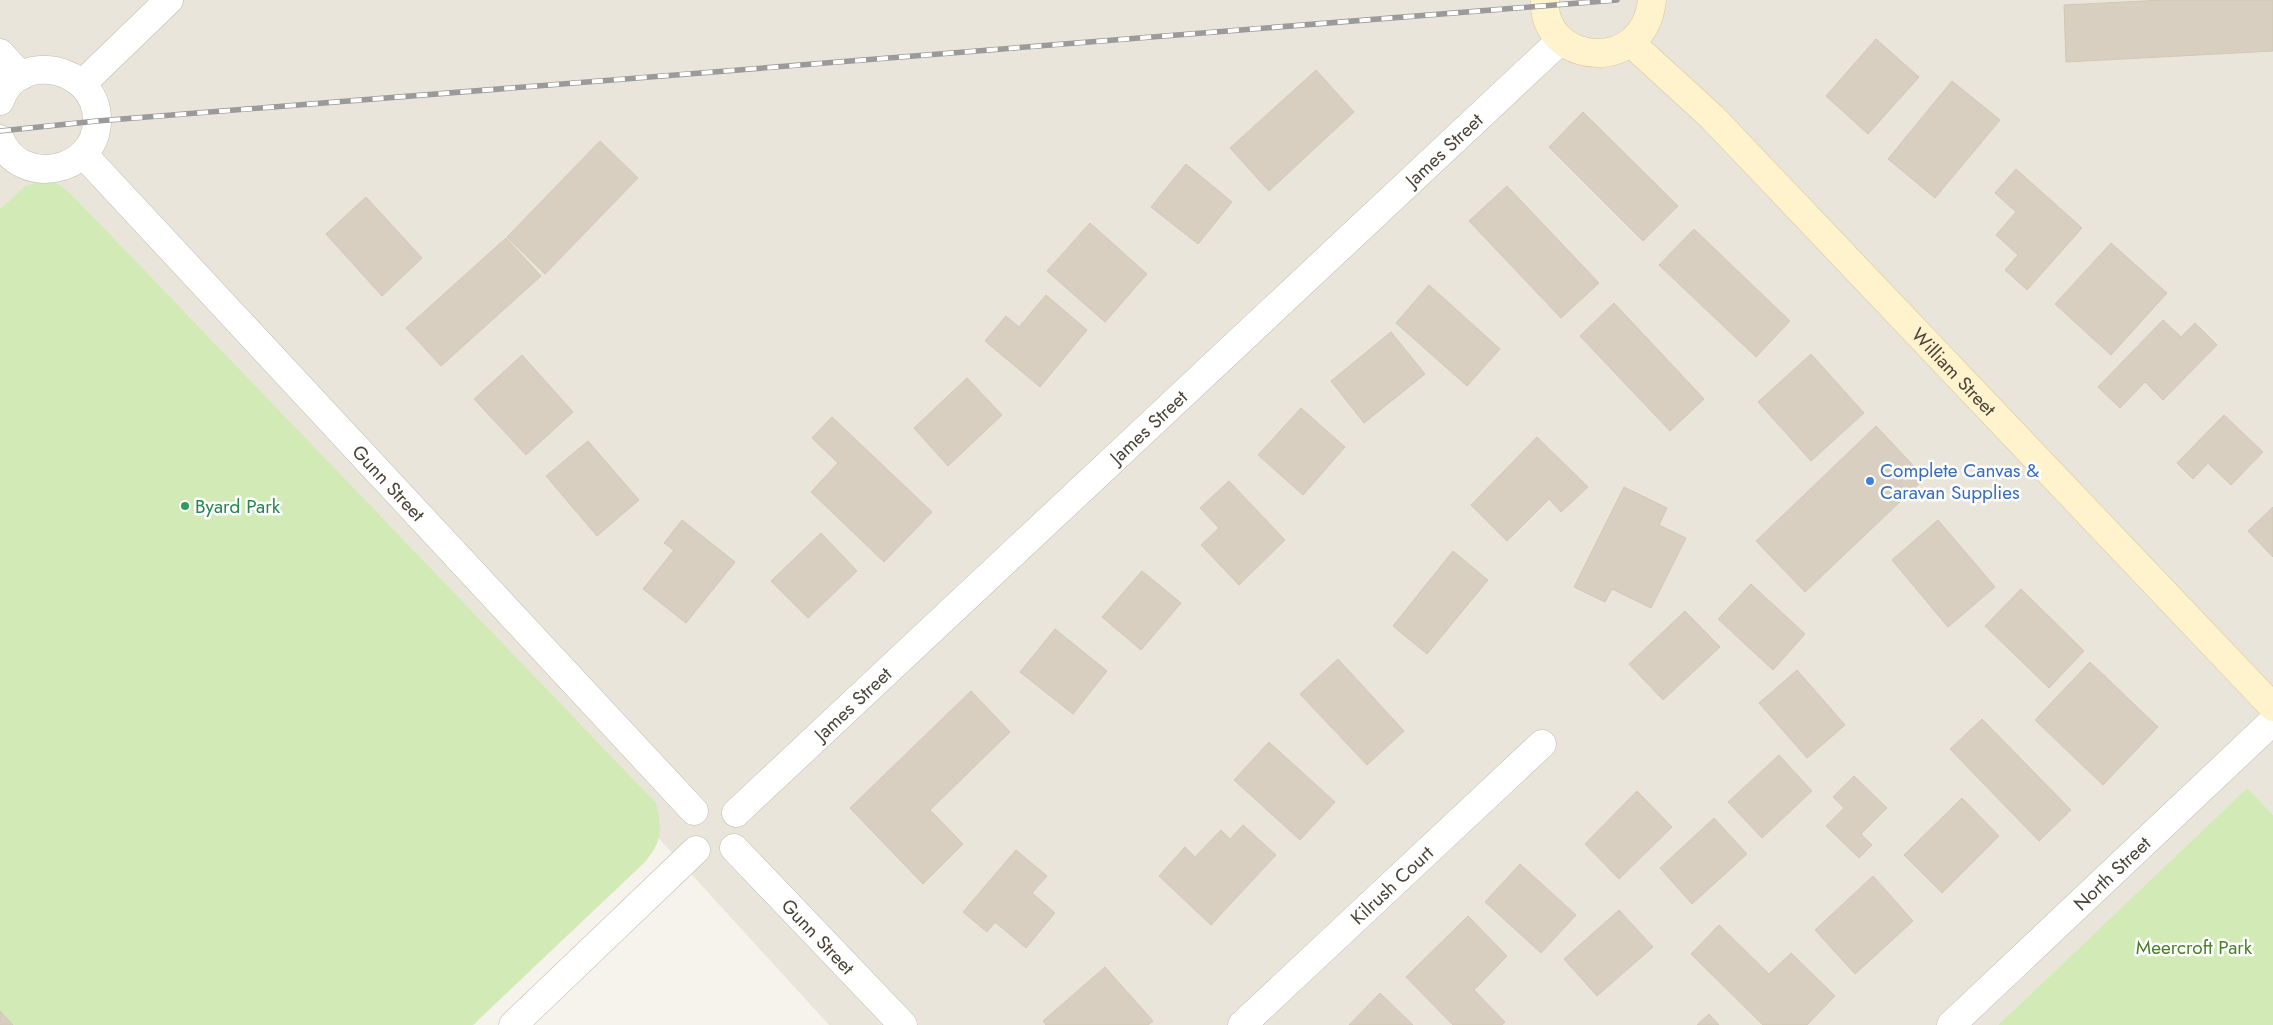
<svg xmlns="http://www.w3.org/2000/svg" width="2273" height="1025" viewBox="0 0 2273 1025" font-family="Jost,sans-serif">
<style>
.residential{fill:#eae5da}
.green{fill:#d2eab5}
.building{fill:#d8cfc1;stroke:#d3c7b4}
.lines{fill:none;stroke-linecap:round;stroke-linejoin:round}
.street-casing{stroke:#c2bbae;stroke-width:29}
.secondary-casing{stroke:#d6c79b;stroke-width:29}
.street{stroke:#fff;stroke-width:28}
.secondary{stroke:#fff3cd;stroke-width:28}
.rail-casing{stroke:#9a9a9a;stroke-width:5.5}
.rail{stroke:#fff;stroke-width:4;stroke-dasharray:11;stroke-linecap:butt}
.shop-dot{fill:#3f7fe0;stroke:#fff;stroke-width:2}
.leisure-dot{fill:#2e9e5b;stroke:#fff;stroke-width:2}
.labels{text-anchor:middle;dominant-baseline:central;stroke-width:5;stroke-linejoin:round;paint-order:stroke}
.street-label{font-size:19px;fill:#4b4439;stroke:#fff}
.shop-label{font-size:19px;fill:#366cbe;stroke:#fff;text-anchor:start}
.leisure-label{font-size:19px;fill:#27864d;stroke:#fff;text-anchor:start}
.park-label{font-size:19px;fill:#4a7f2a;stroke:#fff}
</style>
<rect width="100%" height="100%" fill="#f6f3ec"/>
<!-- residential -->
<polygon class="residential" points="0,0 2273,0 2273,815 2247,788 1998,1025 829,1025 71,194 24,187 0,209"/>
<!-- green -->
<g class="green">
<path d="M 41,181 L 58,184 L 71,194 L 656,803 C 662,831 663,839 645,862 L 473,1025 L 0,1025 L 0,209 L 24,187 Z"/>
<polygon points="2247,788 2273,815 2273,1025 1998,1025"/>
</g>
<!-- building -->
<g class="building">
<polygon points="2164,0 2273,0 2273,51 2066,62 2064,5"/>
<polygon points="1876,39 1919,77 1868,134 1826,96"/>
<polygon points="1316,70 1354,112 1269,191 1230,148"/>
<polygon points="1952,81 2000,120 1935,198 1888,159"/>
<polygon points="1583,112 1678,206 1643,241 1549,147"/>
<polygon points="600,141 638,178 545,274 507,237"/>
<polygon points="1186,164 1232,202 1198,244 1151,207"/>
<polygon points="2016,169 2082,228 2027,290 2005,270 2018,255 1996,235 2016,212 1995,193"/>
<polygon points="1507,186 1599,283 1561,318 1469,221"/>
<polygon points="366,197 422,258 382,296 326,234"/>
<polygon points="1090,223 1147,274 1105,322 1047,271"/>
<polygon points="1694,229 1790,321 1756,357 1659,265"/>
<polygon points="506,238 541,276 441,366 406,328"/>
<polygon points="2111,243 2167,293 2111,355 2055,304"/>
<polygon points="1429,285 1500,349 1467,386 1396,323"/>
<polygon points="1046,295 1087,330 1040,387 985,341 1006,316 1019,327"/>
<polygon points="1614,303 1704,399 1670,431 1580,336"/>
<polygon points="2163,320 2181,337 2195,323 2217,345 2163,400 2145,382 2120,408 2098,387"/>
<polygon points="1391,332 1425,374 1364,423 1331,381"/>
<polygon points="1811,354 1864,413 1811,461 1758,402"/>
<polygon points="522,355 573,412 526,455 474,399"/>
<polygon points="967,378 1002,415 948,466 914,428"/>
<polygon points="1301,408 1345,447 1303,495 1258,455"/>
<polygon points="2224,415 2263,452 2231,485 2208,463 2193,479 2177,463"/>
<polygon points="832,417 932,512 884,562 811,492 838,463 812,438"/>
<polygon points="1876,426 1925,478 1805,592 1756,541"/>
<polygon points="1537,437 1588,487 1561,512 1549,499 1507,541 1471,505"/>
<polygon points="588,441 639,500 597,536 546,476"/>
<polygon points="1229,481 1285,540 1239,585 1201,545 1219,528 1200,508"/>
<polygon points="1624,487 1667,508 1659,525 1686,538 1651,608 1612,589 1605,602 1574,587"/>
<polygon points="2273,507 2273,557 2248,531"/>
<polygon points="682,520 735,562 686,623 643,589 674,550 664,543"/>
<polygon points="1938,520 1995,587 1948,627 1892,560"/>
<polygon points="821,533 857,571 808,618 771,581"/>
<polygon points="1453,551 1488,580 1427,654 1393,626"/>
<polygon points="1142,571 1181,603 1141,650 1102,617"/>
<polygon points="1751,584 1805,634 1773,670 1718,619"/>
<polygon points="2021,589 2084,651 2049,688 1985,626"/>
<polygon points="1685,611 1720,647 1663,700 1629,664"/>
<polygon points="1055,629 1107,671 1073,714 1020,672"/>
<polygon points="1338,659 1404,731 1367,765 1300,694"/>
<polygon points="2090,662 2158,727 2103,785 2035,720"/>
<polygon points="1797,670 1845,725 1807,758 1759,703"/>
<polygon points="971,691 1010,732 930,810 963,844 923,884 850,808"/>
<polygon points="1982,719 2071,810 2039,841 1950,749"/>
<polygon points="1269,742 1335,802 1300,840 1234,780"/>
<polygon points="1779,755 1812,791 1762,838 1728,802"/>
<polygon points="1854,776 1887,808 1861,834 1872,845 1859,858 1826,826 1844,808 1833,797"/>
<polygon points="1637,791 1672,827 1619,879 1585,844"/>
<polygon points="1962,798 1999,836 1942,893 1904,855"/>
<polygon points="1714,818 1747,854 1692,904 1660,868"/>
<polygon points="1243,825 1276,855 1211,925 1159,876 1185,847 1195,857 1221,830 1230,839"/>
<polygon points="1016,850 1047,876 1032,893 1055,913 1026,948 995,922 987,932 963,912"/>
<polygon points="1520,864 1576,915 1541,953 1485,902"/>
<polygon points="1873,876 1913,921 1855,974 1815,930"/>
<polygon points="1619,910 1653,947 1597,996 1564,959"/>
<polygon points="1468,916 1507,956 1474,990 1505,1022 1502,1025 1453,1025 1406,977"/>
<polygon points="1719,925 1769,974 1791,953 1835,996 1807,1025 1763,1025 1691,954"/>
<polygon points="1105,967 1153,1021 1148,1025 1046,1025 1043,1021"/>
<polygon points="1380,993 1413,1025 1349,1025"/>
<polygon points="0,1011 13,1025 0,1025"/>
<polygon points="1709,1014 1719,1025 1697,1025"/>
</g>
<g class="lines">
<!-- street casing -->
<g class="street-casing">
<g id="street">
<polyline points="0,53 21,76"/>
<polyline points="82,84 169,0"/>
<path d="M 0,101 C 17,49 99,66 97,122 C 95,174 19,187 0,139"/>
<path id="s1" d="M 83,154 L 694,811"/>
<path id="s2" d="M 736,813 L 1561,40"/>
<path id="s3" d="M 734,848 L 903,1025"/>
<polyline points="513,1025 696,850"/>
<path id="s4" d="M 1242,1025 L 1542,744"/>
<path id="s5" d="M 1951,1025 L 2273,721"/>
</g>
</g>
<!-- secondary casing -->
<g class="secondary-casing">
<g id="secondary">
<path d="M 1545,0 C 1541,64 1644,77 1652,0"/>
<path id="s6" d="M 1631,43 L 1712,117 L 2273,707"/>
</g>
</g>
<!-- street -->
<use href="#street" class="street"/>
<!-- secondary -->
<use href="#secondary" class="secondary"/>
<!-- rail casing -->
<g class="rail-casing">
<polyline id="rail" points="0,131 97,121 1617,0"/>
</g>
<!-- rail -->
<use href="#rail" class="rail"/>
</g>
<!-- markers -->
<circle class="shop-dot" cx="1870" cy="481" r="5"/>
<circle class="leisure-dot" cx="185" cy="506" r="5"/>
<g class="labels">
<!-- street labels -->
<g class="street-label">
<text stroke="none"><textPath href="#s2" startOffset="970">James Street</textPath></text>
<text stroke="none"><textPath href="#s6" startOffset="461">William Street</textPath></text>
<text stroke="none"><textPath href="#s2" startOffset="565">James Street</textPath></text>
<text stroke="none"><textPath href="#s1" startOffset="449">Gunn Street</textPath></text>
<text stroke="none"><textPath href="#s2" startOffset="160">James Street</textPath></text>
<text stroke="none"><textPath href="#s5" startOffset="221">North Street</textPath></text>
<text stroke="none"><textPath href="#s4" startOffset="205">Kilrush Court</textPath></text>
<text stroke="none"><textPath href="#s3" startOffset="122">Gunn Street</textPath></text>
</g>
<!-- shop labels -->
<g class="shop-label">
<text x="1880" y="470">Complete Canvas &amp;<tspan x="1880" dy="22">Caravan Supplies</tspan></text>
</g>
<!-- leisure labels -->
<g class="leisure-label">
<text x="195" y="506">Byard Park</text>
</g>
<!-- park labels -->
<g class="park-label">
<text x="2194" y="947">Meercroft Park</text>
</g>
</g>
</svg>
